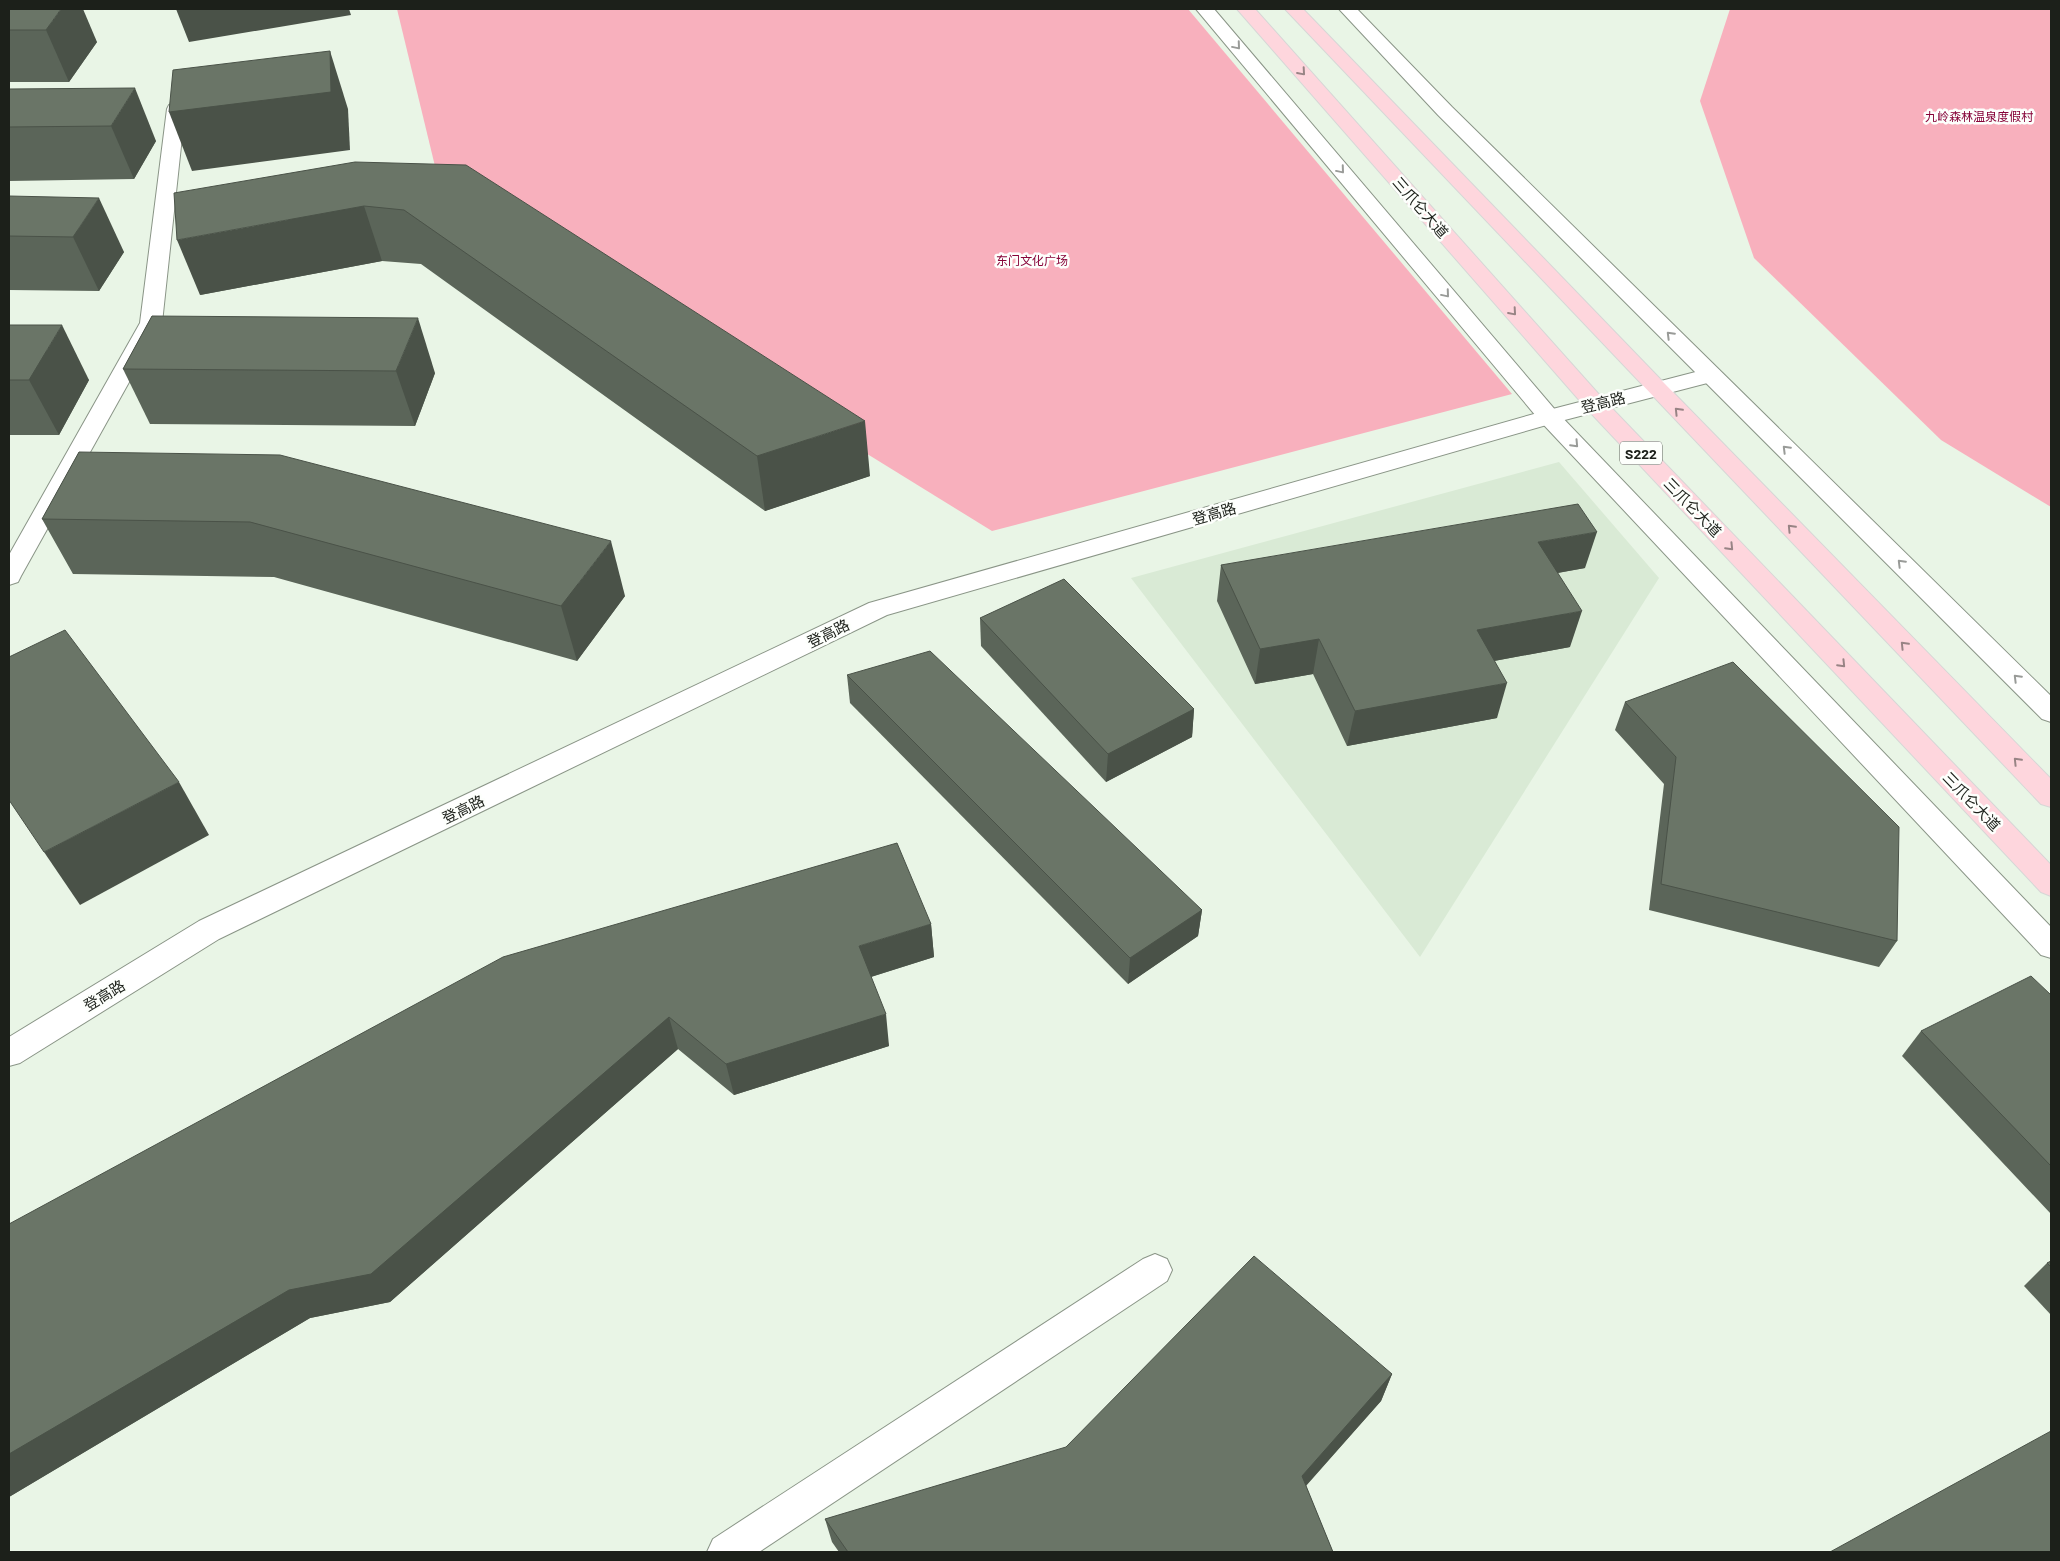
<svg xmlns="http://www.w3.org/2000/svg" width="2060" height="1561" viewBox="0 0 2060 1561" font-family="Barlow,'Noto Sans SC',sans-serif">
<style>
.built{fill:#d9ead5}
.green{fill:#f8b0bd}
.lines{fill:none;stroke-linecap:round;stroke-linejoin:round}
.minor-casing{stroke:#8a9587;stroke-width:2}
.tertiary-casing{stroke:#8a9587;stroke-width:2}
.secondary-casing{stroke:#8a9587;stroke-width:2}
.primary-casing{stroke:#d6d7d6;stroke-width:2}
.minor{fill:#fff;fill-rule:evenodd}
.tertiary{fill:#fff;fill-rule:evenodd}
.secondary{fill:#fff;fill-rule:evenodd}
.primary{fill:#fed6dd;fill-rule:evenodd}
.wall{fill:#5b6559}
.shaded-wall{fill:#4a5248}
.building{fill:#6a7567;stroke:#4a5248}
.oneway{stroke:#999b98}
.oneway2{stroke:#988485}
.labels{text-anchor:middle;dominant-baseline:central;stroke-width:5;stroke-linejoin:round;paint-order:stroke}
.far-park-label{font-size:12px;fill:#860439;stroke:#fdfffc}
.shield{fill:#fdfffc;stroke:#60635e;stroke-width:1}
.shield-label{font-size:14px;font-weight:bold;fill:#1c201a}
.street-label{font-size:15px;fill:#1c201a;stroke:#fdfffc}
</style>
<rect width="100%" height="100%" fill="#e9f5e6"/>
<!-- built -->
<polygon class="built" points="1559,462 1659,578 1420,957 1131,578"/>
<!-- green -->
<g class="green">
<polygon points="397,9 1188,9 1512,394 992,531 441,191"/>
<polygon points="1730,9 2051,9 2051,507 1941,440 1754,258 1700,101"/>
</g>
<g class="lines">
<!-- minor casing -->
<g class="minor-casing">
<g id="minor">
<polygon points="176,103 183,105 185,109 162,323 21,576 18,582 9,585 9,555 140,323 167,109 169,105"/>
<polygon points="1155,1254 1167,1259 1172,1270 1167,1281 759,1552 707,1552 713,1539 1143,1259"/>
</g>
</g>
<!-- tertiary casing -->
<g class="tertiary-casing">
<polygon id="tertiary" points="1711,368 1719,370 1722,375 1719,380 1557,422 887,615 219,939 20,1063 9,1066 9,1037 199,921 869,603 1541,412"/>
</g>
<!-- secondary casing -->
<g class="secondary-casing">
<g id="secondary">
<polygon points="1196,9 1214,9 1557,412 2051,927 2051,958 2041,955 1541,422"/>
<polygon points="1339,9 1357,9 1452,107 2051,696 2051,722 2042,719 1438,115"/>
</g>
</g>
<!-- primary casing -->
<g class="primary-casing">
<g id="primary">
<polygon points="1237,9 1255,9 1603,399 2051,865 2051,896 2041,892 1587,409"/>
<polygon points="1285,9 1303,9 1665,384 2051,779 2051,807 2041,804"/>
</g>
</g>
<!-- minor -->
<use href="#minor" class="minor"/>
<!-- tertiary -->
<use href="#tertiary" class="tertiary"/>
<!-- secondary -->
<use href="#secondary" class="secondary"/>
<!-- primary -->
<use href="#primary" class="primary"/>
</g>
<!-- wall -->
<g class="wall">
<polygon points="9,9 97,42 69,82 9,82"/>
<polygon points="9,89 156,141 134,179 9,181"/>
<polygon points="355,162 870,476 765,511 421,264 382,261 200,295"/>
<polygon points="9,196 124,252 99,291 9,290"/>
<polygon points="152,316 435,373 415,426 150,424 123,369"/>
<polygon points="9,325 89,380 59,435 9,435"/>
<polygon points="79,452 625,596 577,661 274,577 73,574 42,519"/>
<polygon points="1221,565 1585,568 1558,573 1570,647 1494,661 1497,718 1347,746 1313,674 1255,684 1217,601"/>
<polygon points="980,618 1194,709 1192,737 1106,782 981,646"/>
<polygon points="847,675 1202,910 1198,936 1128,984 850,703"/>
<polygon points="1625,702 1897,941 1879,967 1649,910 1664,784 1615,730"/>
<polygon points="931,924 934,957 871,977 889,1046 734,1095 678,1049 390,1302 310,1318 9,1497 9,1224"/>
<polygon points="2051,995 2051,1214 1902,1056 1921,1031"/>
<polygon points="2051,1261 2051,1315 2024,1286 2047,1263"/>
<polygon points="1392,1374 1381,1401 1306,1486 1333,1552 839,1552 832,1542 825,1519"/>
</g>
<!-- shaded-wall -->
<g class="shaded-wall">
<polygon points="61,9 83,9 97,42 69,82 46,30"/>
<polygon points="176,9 349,9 351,15 189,42"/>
<polygon points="330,51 348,109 350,150 192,171 169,112"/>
<polygon points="135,88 156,141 134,179 111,126"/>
<polygon points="99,198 124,252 99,291 73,237"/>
<polygon points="364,206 382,261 200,295 177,240"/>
<polygon points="418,318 435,373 415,426 396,371"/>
<polygon points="62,325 89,380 59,435 29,380"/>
<polygon points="865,421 870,476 765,511 757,456"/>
<polygon points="1597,532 1585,568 1528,578 1538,542"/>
<polygon points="611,541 625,596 577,661 561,606"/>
<polygon points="1582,611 1570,647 1467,666 1477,630"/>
<polygon points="1319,639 1313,674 1255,684 1260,649"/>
<polygon points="1507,683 1497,718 1347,746 1355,711"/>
<polygon points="1194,709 1192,737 1106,782 1108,754"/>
<polygon points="179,782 209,835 80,905 44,852"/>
<polygon points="1202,910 1198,936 1128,984 1130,958"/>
<polygon points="931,924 934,957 864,979 859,946"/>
<polygon points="886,1014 889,1046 734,1095 726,1064"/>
<polygon points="669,1017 678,1049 390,1302 310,1318 9,1497 9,1454"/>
<polygon points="1392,1374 1381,1401 1293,1500 1302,1476"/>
</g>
<!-- building -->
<g class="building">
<polygon points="9,9 61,9 46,30 9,30"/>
<polygon points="330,51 331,92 169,112 173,70"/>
<polygon points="135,88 111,126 9,127 9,89"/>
<polygon points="355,162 466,165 865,421 757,456 404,210 364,206 177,240 174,193"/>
<polygon points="9,196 99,198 73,237 9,236"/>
<polygon points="152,316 418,318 396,371 123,369"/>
<polygon points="9,325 62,325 29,380 9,380"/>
<polygon points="79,452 280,455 611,541 561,606 250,522 42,519"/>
<polygon points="1578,504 1597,532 1538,542 1582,611 1477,630 1507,683 1355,711 1319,639 1260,649 1221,565"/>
<polygon points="1064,579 1194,709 1108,754 980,618"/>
<polygon points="65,630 179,782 44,852 9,800 9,657"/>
<polygon points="930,651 1202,910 1130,958 847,675"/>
<polygon points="1733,662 1899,827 1897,941 1661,884 1676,757 1625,702"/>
<polygon points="897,843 931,924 859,946 886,1014 726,1064 669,1017 371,1274 289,1290 9,1454 9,1224 503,957"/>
<polygon points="2031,976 2051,995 2051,1166 1921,1031"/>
<polygon points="1254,1256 1392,1374 1302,1476 1333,1552 848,1552 825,1519 1066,1447"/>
<polygon points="2051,1261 2051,1267 2047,1263"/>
<polygon points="2051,1431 2051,1552 1830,1552"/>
</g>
<!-- one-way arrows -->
<defs><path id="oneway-chevron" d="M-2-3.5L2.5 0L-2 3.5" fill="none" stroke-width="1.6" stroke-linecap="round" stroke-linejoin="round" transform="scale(1.25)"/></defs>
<g class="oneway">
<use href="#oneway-chevron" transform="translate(1237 46) rotate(50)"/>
<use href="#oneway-chevron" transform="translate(1341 170) rotate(50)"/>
<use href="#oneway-chevron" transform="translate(1446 294) rotate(50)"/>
<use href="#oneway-chevron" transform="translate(1670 335) rotate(-135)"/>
<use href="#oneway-chevron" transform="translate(1575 444) rotate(47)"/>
<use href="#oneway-chevron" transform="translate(1786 449) rotate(-135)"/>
<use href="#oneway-chevron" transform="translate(1901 563) rotate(-135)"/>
<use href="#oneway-chevron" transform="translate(2017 678) rotate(-135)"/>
</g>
<g class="oneway2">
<use href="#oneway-chevron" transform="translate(1302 72) rotate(49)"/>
<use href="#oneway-chevron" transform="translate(1513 312) rotate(49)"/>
<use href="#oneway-chevron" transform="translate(1678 411) rotate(-134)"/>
<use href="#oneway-chevron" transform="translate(1791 528) rotate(-134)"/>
<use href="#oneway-chevron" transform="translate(1730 547) rotate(46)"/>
<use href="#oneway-chevron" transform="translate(1904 645) rotate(-134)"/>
<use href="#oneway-chevron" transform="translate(1842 664) rotate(46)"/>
<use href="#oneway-chevron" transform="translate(2017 761) rotate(-134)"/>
</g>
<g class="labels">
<!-- far-park labels -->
<g class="far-park-label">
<text x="1979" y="116">九岭森林温泉度假村</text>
<text x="1032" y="260">东门文化广场</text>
</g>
<!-- shield labels -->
<rect class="shield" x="1620" y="441.5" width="42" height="23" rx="4"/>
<g class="shield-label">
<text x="1641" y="453">S222</text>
</g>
<!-- street labels -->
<g class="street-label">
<text transform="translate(1421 207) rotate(49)">三爪仑大道</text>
<text transform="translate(1603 402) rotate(-14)">登高路</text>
<text transform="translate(1693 507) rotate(46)">三爪仑大道</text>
<text transform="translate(1214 513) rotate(-16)">登高路</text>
<text transform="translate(828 633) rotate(-26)">登高路</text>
<text transform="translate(1972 801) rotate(46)">三爪仑大道</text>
<text transform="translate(463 809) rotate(-26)">登高路</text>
<text transform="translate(104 995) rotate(-31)">登高路</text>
</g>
</g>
<!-- border -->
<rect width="2060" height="1561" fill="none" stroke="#1c201a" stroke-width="20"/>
</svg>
